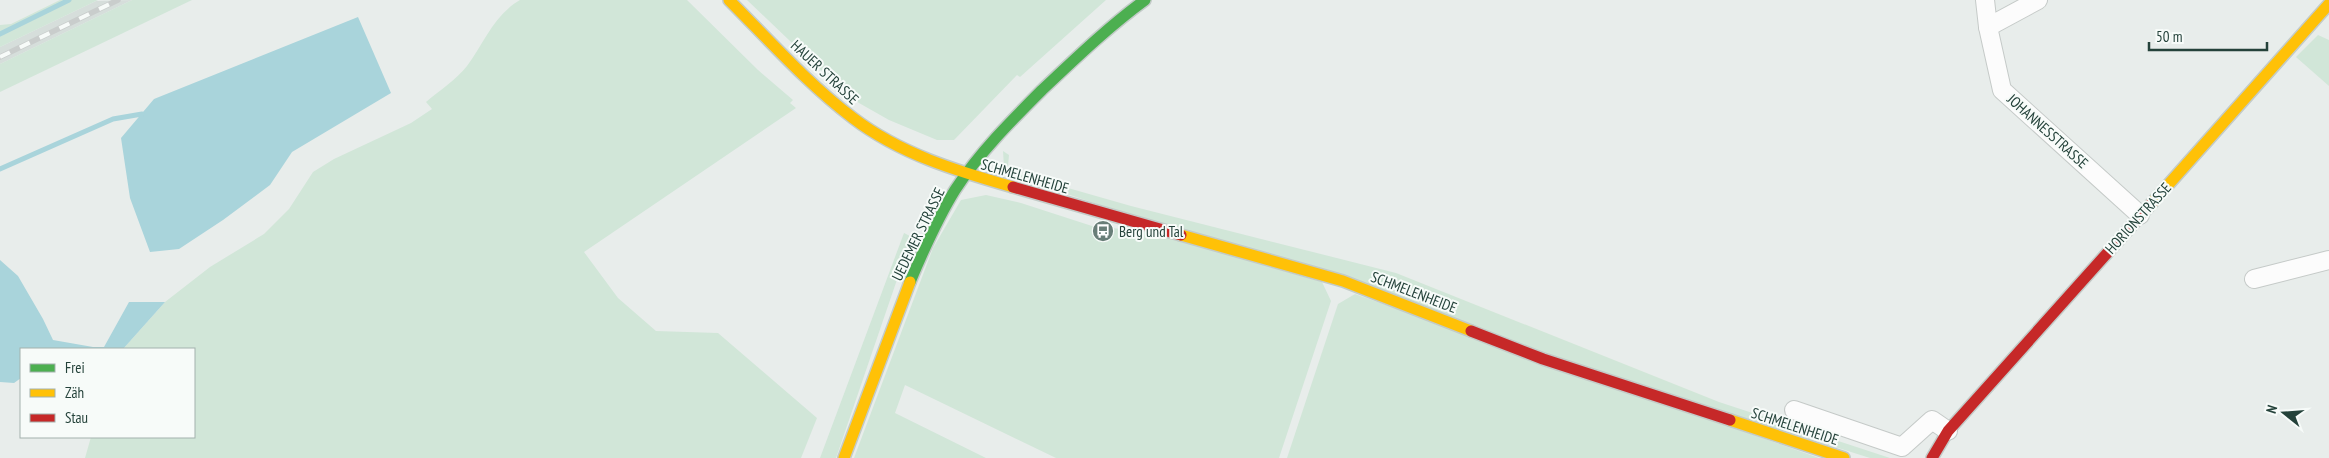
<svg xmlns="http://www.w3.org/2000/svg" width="2329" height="458" viewBox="0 0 2329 458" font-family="'PT Sans Narrow',sans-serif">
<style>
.built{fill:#d6dedb}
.green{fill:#d1e6d8}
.water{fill:#a9d4db}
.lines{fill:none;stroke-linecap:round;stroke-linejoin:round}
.stream{stroke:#a9d4db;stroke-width:5}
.street-casing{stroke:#c5cac8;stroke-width:20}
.fast-casing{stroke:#c3cbc8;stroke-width:14}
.slow-casing{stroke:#c3cbc8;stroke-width:14}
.jam-casing{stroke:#c3cbc8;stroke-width:14}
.street{stroke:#fcfcfc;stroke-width:18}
.fast{stroke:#4caf50;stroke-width:11}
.slow{stroke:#ffc107;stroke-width:11}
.jam{stroke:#c62828;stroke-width:11}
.rail-casing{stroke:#c9cdcc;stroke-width:5.5}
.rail{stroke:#f7fbf9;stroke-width:4;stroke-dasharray:11;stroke-linecap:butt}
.labels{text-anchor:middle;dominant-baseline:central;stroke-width:4;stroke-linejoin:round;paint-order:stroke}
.street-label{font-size:15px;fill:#24423a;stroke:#f7fbf9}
.poi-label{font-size:15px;fill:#24423a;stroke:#f7fbf9;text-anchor:start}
</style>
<rect width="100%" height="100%" fill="#e8edeb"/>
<!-- built -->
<polygon class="built" points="132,0 0,64 0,47 96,1"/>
<!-- green -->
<g class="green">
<polygon points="60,0 98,0 0,47 0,25 11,24"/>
<polygon points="132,0 192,0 0,92 0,64"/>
<path d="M 520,0 L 687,0 L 758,70 L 793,100 L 790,103 L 796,108 L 584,252 L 618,298 L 656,331 L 718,333 L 817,418 L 801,458 L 85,458 L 91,437 L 194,437 L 194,349 L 123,349 L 165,302 L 210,267 L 264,234 L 289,209 L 313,172 L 334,159 L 411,123 L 432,109 L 426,102 C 439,91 457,79 467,66 C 484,43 494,15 520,0 Z"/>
<polygon points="747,0 1106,0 1020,77 1017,75 954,140 937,140 889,120 859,103 813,63"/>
<polygon points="2318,35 2329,40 2329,86 2296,57"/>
<polygon points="1003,151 1009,155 1008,166 1019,174 1131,206 1396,273 1719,402 1890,458 1870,458 1661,392 1010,175 1004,167"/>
<polygon points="986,195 1021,203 1092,226 1150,232 1322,282 1331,301 1279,458 1056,458 905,385 895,413 986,458 854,458 933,248 961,200"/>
<polygon points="904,233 914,238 901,268 836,458 820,458"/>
<polygon points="1355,294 1819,458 1287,458 1338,304"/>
</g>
<!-- water -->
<g class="water">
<polygon points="358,17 391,93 292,152 270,185 223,220 179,249 150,252 130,198 121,138 154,99"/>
<polygon points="0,260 18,276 43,319 53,340 93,347 104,347 129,302 165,302 123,349 21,349 21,378 14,383 0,382"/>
</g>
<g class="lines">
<!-- stream -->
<g class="stream">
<polyline points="0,34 69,0"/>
<polyline points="0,169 113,119 142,114"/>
</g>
<!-- street casing -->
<g class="street-casing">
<g id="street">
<polyline points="1985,0 1988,27 2002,90 2140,215"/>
<polyline points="1988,27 2038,0"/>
<polyline points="2254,279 2329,260"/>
<polyline points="1794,410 1902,447 1932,420 1948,431"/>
</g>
</g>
<!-- fast casing -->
<g class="fast-casing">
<path id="fast" d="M 910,282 C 923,251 937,219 955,190 C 979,153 1011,121 1042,90 C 1075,59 1108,27 1145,0"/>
</g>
<!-- slow casing -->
<g class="slow-casing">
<g id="slow">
<path d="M 729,0 C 769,40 808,84 853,118 C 900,154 957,171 1013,187"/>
<polyline points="2152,203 2329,4"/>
<polyline points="1181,235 1343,281 1471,331"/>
<polyline points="1730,420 1844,458"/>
<polyline points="844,458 910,282"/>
</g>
</g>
<!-- jam casing -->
<g class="jam-casing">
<g id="jam">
<polyline points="1013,187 1181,235"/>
<polyline points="1471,331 1543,359 1730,420"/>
<polyline points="1932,458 1948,431 2152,203"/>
</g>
</g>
<!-- street -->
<use href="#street" class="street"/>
<!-- fast -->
<use href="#fast" class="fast"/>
<!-- slow -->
<use href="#slow" class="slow"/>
<!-- jam -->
<use href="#jam" class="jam"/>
<!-- rail casing -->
<g class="rail-casing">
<polyline id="rail" points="0,57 118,0"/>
</g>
<!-- rail -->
<use href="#rail" class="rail"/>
</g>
<!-- icons -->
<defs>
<g id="bus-disc" transform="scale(1.125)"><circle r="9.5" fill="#697e78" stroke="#f7fbf9"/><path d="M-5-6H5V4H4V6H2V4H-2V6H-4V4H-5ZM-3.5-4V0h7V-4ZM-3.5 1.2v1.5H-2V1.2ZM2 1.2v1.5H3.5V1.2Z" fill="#fff"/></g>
</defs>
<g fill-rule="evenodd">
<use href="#bus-disc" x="1103" y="231"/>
</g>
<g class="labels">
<!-- street labels -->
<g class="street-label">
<text transform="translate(825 72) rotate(43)">HAUER STRASSE</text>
<text transform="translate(2048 131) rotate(42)">JOHANNESSTRASSE</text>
<text transform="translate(1025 176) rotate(16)">SCHMELENHEIDE</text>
<text transform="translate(2138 218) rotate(-48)">HORIONSTRASSE</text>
<text transform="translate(918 234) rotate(-64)">UEDEMER STRASSE</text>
<text transform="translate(1414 292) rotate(21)">SCHMELENHEIDE</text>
<text transform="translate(1795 426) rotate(18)">SCHMELENHEIDE</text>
</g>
<!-- poi labels -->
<g class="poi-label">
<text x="1119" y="231">Berg und Tal</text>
</g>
</g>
<!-- legend -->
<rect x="20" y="348" width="175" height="90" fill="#f7fbf9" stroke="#a3b1ad"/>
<rect x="30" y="364" width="25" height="8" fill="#4caf50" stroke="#a3b1ad"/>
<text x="65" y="373" font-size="15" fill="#24423a">Frei</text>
<rect x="30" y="389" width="25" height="8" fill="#ffc107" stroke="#a3b1ad"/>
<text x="65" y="398" font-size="15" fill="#24423a">Zäh</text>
<rect x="30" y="414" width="25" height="8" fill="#c62828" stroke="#a3b1ad"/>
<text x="65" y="423" font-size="15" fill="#24423a">Stau</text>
<!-- north arrow -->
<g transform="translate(2284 413) rotate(287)" stroke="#f7fbf9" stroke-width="4" paint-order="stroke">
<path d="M0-4L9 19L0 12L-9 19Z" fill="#24423a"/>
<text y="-8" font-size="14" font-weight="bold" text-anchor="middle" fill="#24423a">N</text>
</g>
<!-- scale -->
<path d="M2149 42v8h118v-8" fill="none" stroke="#24423a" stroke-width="2.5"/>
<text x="2156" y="42" font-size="15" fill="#24423a" stroke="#f7fbf9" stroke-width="4" paint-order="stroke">50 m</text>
</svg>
